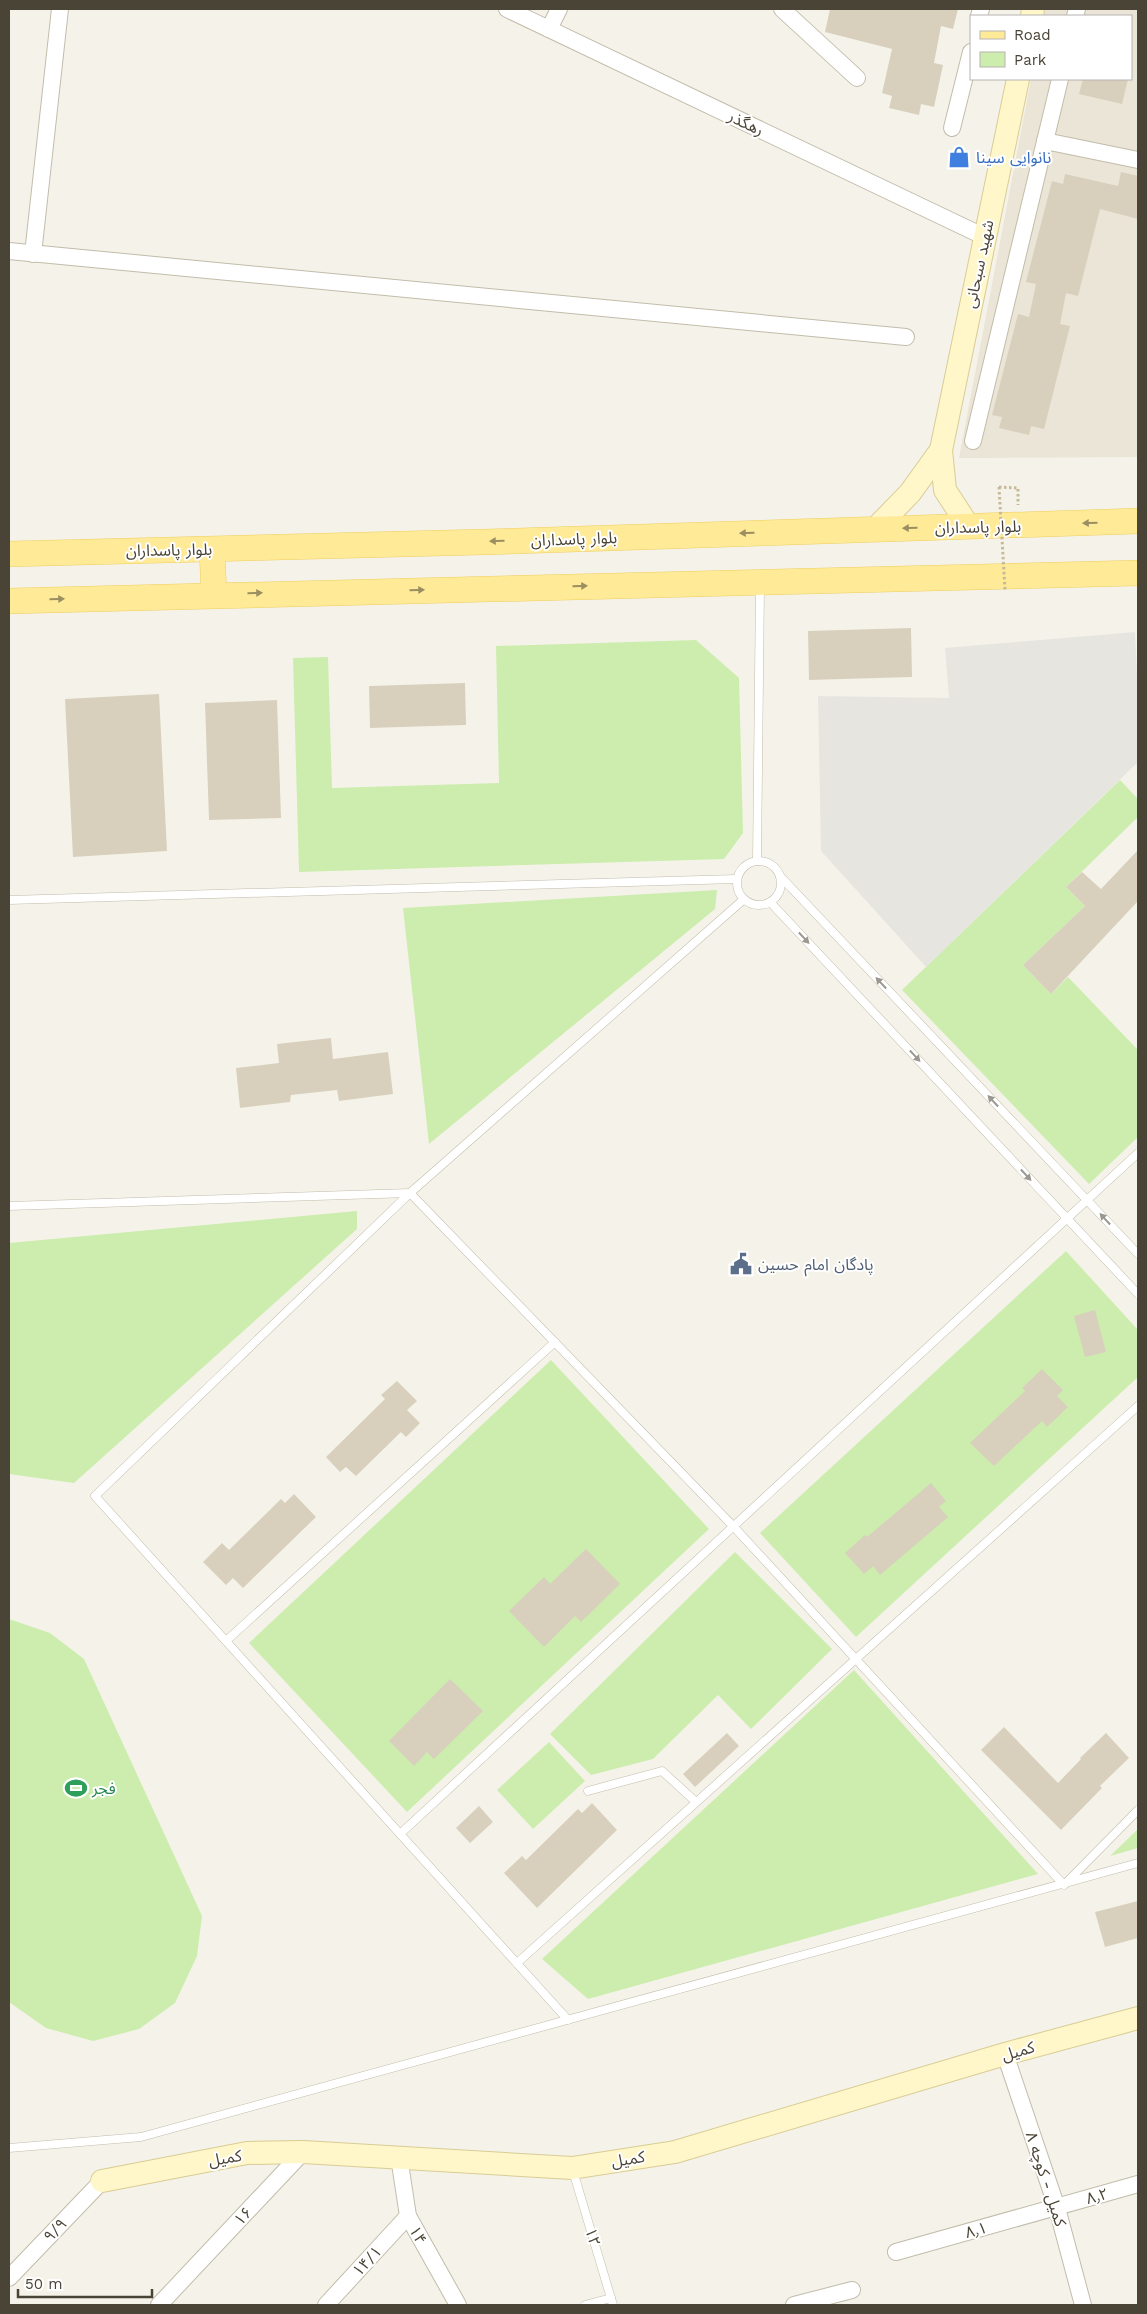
<svg xmlns="http://www.w3.org/2000/svg" width="1147" height="2314" viewBox="0 0 1147 2314" font-family="'Work Sans','Noto Sans Arabic',sans-serif">
<style>
.residential{fill:#eae5d6}
.green{fill:#ccedae}
.parking{fill:#e7e5e0}
.building{fill:#d8d0bd}
.lines{fill:none;stroke-linecap:round;stroke-linejoin:round}
.lane-casing{stroke:#c2bcaa;stroke-width:9}
.street-casing{stroke:#c2bcaa;stroke-width:18}
.secondary-casing{stroke:#d9cc95;stroke-width:24}
.primary-casing{stroke:#eece5f;stroke-width:26}
.path{stroke:#c5b99a;stroke-width:3;stroke-dasharray:2.5 2.5;stroke-linecap:butt}
.lane{stroke:#fff;stroke-width:8}
.street{stroke:#fff;stroke-width:16}
.secondary{stroke:#fff6c9;stroke-width:22}
.primary{stroke:#ffea98;stroke-width:25}
.path-bridge{stroke:#c5b99a;stroke-width:3;stroke-dasharray:2.5 2.5;stroke-linecap:butt}
.oneway{fill:#9b8f62}
.oneway2{fill:#9b9890}
.labels{text-anchor:middle;dominant-baseline:central;stroke-width:4;stroke-linejoin:round;paint-order:stroke}
.street-label{font-size:16px;fill:#4a4436;stroke:#fff}
.shop-label{font-size:16px;fill:#366cbe;stroke:#fff;text-anchor:start}
.service-label{font-size:16px;fill:#4e5e75;stroke:#fff;text-anchor:start}
.leisure-label{font-size:16px;fill:#27864d;stroke:#fff;text-anchor:start}
</style>
<rect width="100%" height="100%" fill="#f5f3e9"/>
<!-- residential -->
<polygon class="residential" points="1045,9 1138,9 1138,457 959,458 1031,79 1131,79 1131,16 1043,16"/>
<!-- green -->
<g class="green">
<polygon points="696,640 739,678 743,833 724,859 299,872 293,658 328,657 332,788 499,783 496,646"/>
<polygon points="1120,780 1138,799 1138,817 1066,887 1085,906 1023,965 1051,994 1068,977 1138,1050 1138,1137 1089,1184 902,990"/>
<polygon points="717,890 715,909 429,1144 403,908"/>
<polygon points="357,1211 357,1229 74,1483 9,1474 9,1243"/>
<polygon points="1066,1251 1138,1330 1138,1377 856,1637 760,1533"/>
<polygon points="551,1360 709,1529 407,1812 249,1643"/>
<polygon points="735,1552 832,1649 751,1729 718,1695 653,1759 591,1775 550,1734"/>
<polygon points="9,1619 50,1633 84,1659 202,1916 197,1956 175,2003 139,2029 93,2041 46,2028 9,2002"/>
<polygon points="854,1670 1038,1874 588,1999 542,1959"/>
<polygon points="549,1742 585,1781 533,1829 497,1790"/>
<polygon points="1138,1829 1138,1848 1110,1856"/>
</g>
<!-- parking -->
<polygon class="parking" points="1135,632 1138,697 1138,762 926,967 821,851 818,696 949,698 945,648"/>
<!-- building -->
<g class="building">
<polygon points="830,9 958,9 953,29 941,26 934,63 943,65 934,107 921,104 919,115 889,108 892,96 882,93 892,49 825,32"/>
<polygon points="1083,79 1128,79 1122,104 1079,94"/>
<polygon points="1121,172 1138,176 1138,219 1100,209 1078,296 1066,293 1060,324 1070,326 1044,429 1031,426 1029,435 999,428 1002,417 992,415 1018,314 1029,317 1036,284 1026,282 1052,181 1063,184 1065,174 1118,186"/>
<polygon points="911,628 912,677 809,680 808,631"/>
<polygon points="465,683 466,725 370,728 369,686"/>
<polygon points="159,694 167,851 73,857 65,699"/>
<polygon points="277,700 281,818 209,820 205,703"/>
<polygon points="1138,850 1138,901 1051,994 1023,965 1085,906 1066,887 1082,872 1101,889"/>
<polygon points="331,1038 333,1059 388,1052 393,1094 339,1101 337,1090 291,1095 290,1102 240,1108 236,1068 279,1063 277,1044"/>
<polygon points="1095,1310 1106,1352 1085,1357 1074,1316"/>
<polygon points="1042,1369 1063,1390 1057,1396 1068,1407 1047,1427 1042,1421 994,1466 970,1443 1025,1391 1022,1388"/>
<polygon points="397,1381 417,1401 407,1410 420,1423 406,1437 401,1432 356,1476 346,1467 340,1472 326,1457 385,1399 381,1395"/>
<polygon points="931,1483 946,1501 939,1507 948,1517 880,1575 873,1566 864,1574 845,1553 865,1535 867,1537"/>
<polygon points="294,1494 316,1517 243,1588 233,1578 226,1585 203,1562 222,1543 229,1550 281,1499 285,1503"/>
<polygon points="586,1549 620,1584 581,1622 575,1616 544,1647 509,1611 544,1577 550,1584"/>
<polygon points="450,1679 483,1711 434,1759 427,1752 414,1766 389,1741"/>
<polygon points="1004,1727 1058,1783 1081,1759 1080,1758 1106,1733 1129,1758 1100,1786 1102,1788 1061,1830 981,1750"/>
<polygon points="727,1733 739,1746 695,1787 683,1774"/>
<polygon points="592,1803 617,1830 537,1908 504,1873 522,1856 526,1860 578,1809 582,1813"/>
<polygon points="479,1806 493,1822 470,1843 456,1828"/>
<polygon points="1138,1901 1138,1938 1105,1947 1095,1912"/>
</g>
<g class="lines">
<!-- lane casing -->
<g class="lane-casing">
<g id="lane">
<circle cx="759" cy="883" r="22"/>
<polyline points="757,861 760,586"/>
<polyline points="780,876 1138,1254"/>
<polyline points="9,900 736,879"/>
<polyline points="770,902 1138,1294"/>
<polyline points="9,1206 410,1193 734,1527 1064,1885 1138,1810"/>
<polyline points="226,1641 555,1342"/>
<polyline points="588,1791 662,1771 696,1802"/>
<polyline points="400,1834 1138,1153"/>
<polyline points="517,1963 1138,1406"/>
<polyline points="568,2020 95,1496 410,1193 743,900"/>
<polyline points="9,2148 141,2137 1138,1863"/>
<polyline points="573,2171 613,2305"/>
<polyline points="585,2305 611,2298"/>
</g>
</g>
<!-- street casing -->
<g class="street-casing">
<g id="street">
<polyline points="507,9 985,237"/>
<polyline points="782,9 857,78"/>
<polyline points="979,16 981,9"/>
<polyline points="1075,16 1077,9"/>
<polyline points="549,29 559,9"/>
<polyline points="952,128 971,52"/>
<polyline points="1045,141 1138,160"/>
<polyline points="9,251 906,337"/>
<polyline points="33,254 60,9"/>
<polyline points="973,441 1060,79"/>
<polyline points="1005,2054 1057,2208 1083,2305"/>
<polyline points="399,2157 408,2216 458,2305"/>
<polyline points="896,2252 1138,2184"/>
<polyline points="9,2278 102,2181"/>
<polyline points="159,2305 303,2152"/>
<polyline points="326,2305 408,2216"/>
<polyline points="794,2305 852,2290"/>
</g>
</g>
<!-- secondary casing -->
<g class="secondary-casing">
<g id="secondary">
<polyline points="1032,16 1033,9"/>
<polyline points="969,527 945,490 941,450 1018,79"/>
<polyline points="875,529 910,493 941,450"/>
<polyline points="102,2181 247,2153 303,2152 572,2168 675,2152 1005,2054 1138,2018"/>
</g>
</g>
<!-- primary casing -->
<g class="primary-casing">
<g id="primary">
<polyline points="212,550 214,594"/>
<polyline points="9,554 483,542 1138,521"/>
<polyline points="9,601 1138,573"/>
</g>
</g>
<!-- path -->
<polyline class="path" points="999,487 1018,488 1018,505"/>
<!-- lane -->
<use href="#lane" class="lane"/>
<!-- street -->
<use href="#street" class="street"/>
<!-- secondary -->
<use href="#secondary" class="secondary"/>
<!-- primary -->
<use href="#primary" class="primary"/>
<!-- path-bridge -->
<polyline class="path-bridge" points="999,487 1005,590"/>
</g>
<!-- one-way arrows -->
<defs><path id="oneway-solid" d="M-6-.8H1V-3.2L6.5 0L1 3.2V.8H-6Z" transform="scale(1.25)"/></defs>
<g class="oneway">
<use href="#oneway-solid" transform="translate(1090 523) rotate(178)"/>
<use href="#oneway-solid" transform="translate(910 528) rotate(179)"/>
<use href="#oneway-solid" transform="translate(747 533) rotate(178)"/>
<use href="#oneway-solid" transform="translate(497 541) rotate(178)"/>
<use href="#oneway-solid" transform="translate(580 586) rotate(-1)"/>
<use href="#oneway-solid" transform="translate(417 590) rotate(-1)"/>
<use href="#oneway-solid" transform="translate(255 593) rotate(-1)"/>
<use href="#oneway-solid" transform="translate(57 599) rotate(-2)"/>
</g>
<g class="oneway2">
<use href="#oneway-solid" transform="translate(804 938) rotate(47)"/>
<use href="#oneway-solid" transform="translate(881 983) rotate(-133)"/>
<use href="#oneway-solid" transform="translate(915 1056) rotate(47)"/>
<use href="#oneway-solid" transform="translate(993 1101) rotate(-133)"/>
<use href="#oneway-solid" transform="translate(1026 1175) rotate(47)"/>
<use href="#oneway-solid" transform="translate(1105 1219) rotate(-133)"/>
</g>
<!-- icons -->
<defs>
<g id="shop-bare" transform="scale(1.725)"><path d="M-5-2.5h2.3a2.7 3.5 0 0 1 5.4 0H5L5.5 6h-11ZM-1.5-2.5h3a1.5 2.3 0 0 0-3 0Z" fill="#3f7fe0" stroke="#fff" stroke-width="2.5" paint-order="stroke"/></g>
<g id="civic-bare" transform="scale(1.725)"><path d="M-.6-6.5H3V-4.5H.6V-3L4-1V1h2V6H-6V1h2V-1L-.6-3ZM-1.2 2.5V6h2.4V2.5Z" fill="#5c6f8a" stroke="#fff" stroke-width="2.5" paint-order="stroke"/></g>
<g id="stadium-bare" transform="scale(1.725)"><path d="M0-5a6.5 5 0 1 0 0 10a6.5 5 0 1 0 0-10ZM-3.5-1.8h7v3.6h-7Z" fill="#2e9e5b" stroke="#fff" stroke-width="2.5" paint-order="stroke"/></g>
</defs>
<g fill-rule="evenodd">
<use href="#shop-bare" x="959" y="157"/>
<use href="#civic-bare" x="741" y="1264"/>
<use href="#stadium-bare" x="76" y="1788"/>
</g>
<g class="labels">
<!-- street labels -->
<g class="street-label">
<text transform="translate(746 123) rotate(26)">رهگذر</text>
<text transform="translate(979 264) rotate(-78)">شهید سبحانی</text>
<text transform="translate(978 527) rotate(-1)">بلوار پاسداران</text>
<text transform="translate(574 539) rotate(-2)">بلوار پاسداران</text>
<text transform="translate(169 550) rotate(-1)">بلوار پاسداران</text>
<text transform="translate(1018 2051) rotate(-16)">کمیل</text>
<text transform="translate(225 2158) rotate(-10)">کمیل</text>
<text transform="translate(628 2159) rotate(-9)">کمیل</text>
<text transform="translate(1046 2179) rotate(72)">کمیل - کوچه ۸</text>
<text transform="translate(1097 2196) rotate(-16)">۸٫۲</text>
<text transform="translate(243 2216) rotate(-47)">۱۶</text>
<text transform="translate(55 2230) rotate(-46)">۹/۹</text>
<text transform="translate(976 2230) rotate(-15)">۸٫۱</text>
<text transform="translate(418 2235) rotate(62)">۱۴</text>
<text transform="translate(593 2237) rotate(73)">۱۲</text>
<text transform="translate(367 2261) rotate(-47)">۱۴/۱</text>
</g>
<!-- shop labels -->
<g class="shop-label">
<text x="976" y="157">نانوایی سینا</text>
</g>
<!-- service labels -->
<g class="service-label">
<text x="758" y="1264">پادگان امام حسین</text>
</g>
<!-- leisure labels -->
<g class="leisure-label">
<text x="92" y="1788">فجر</text>
</g>
</g>
<!-- border -->
<rect width="1147" height="2314" fill="none" stroke="#4a4436" stroke-width="20"/>
<!-- legend -->
<rect x="970" y="15" width="162" height="65" fill="#ffffff" stroke="#b7b4af"/>
<rect x="980" y="31" width="25" height="8" fill="#ffea98" stroke="#b7b4af"/>
<text x="1014" y="40" font-size="15" fill="#4a4436">Road</text>
<rect x="980" y="52" width="25" height="15" fill="#ccedae" stroke="#b7b4af"/>
<text x="1014" y="65" font-size="15" fill="#4a4436">Park</text>
<!-- scale -->
<path d="M18 2289v8h134v-8" fill="none" stroke="#4a4436" stroke-width="2.5"/>
<text x="25" y="2289" font-size="15" fill="#4a4436" stroke="#ffffff" stroke-width="4" paint-order="stroke">50 m</text>
</svg>
